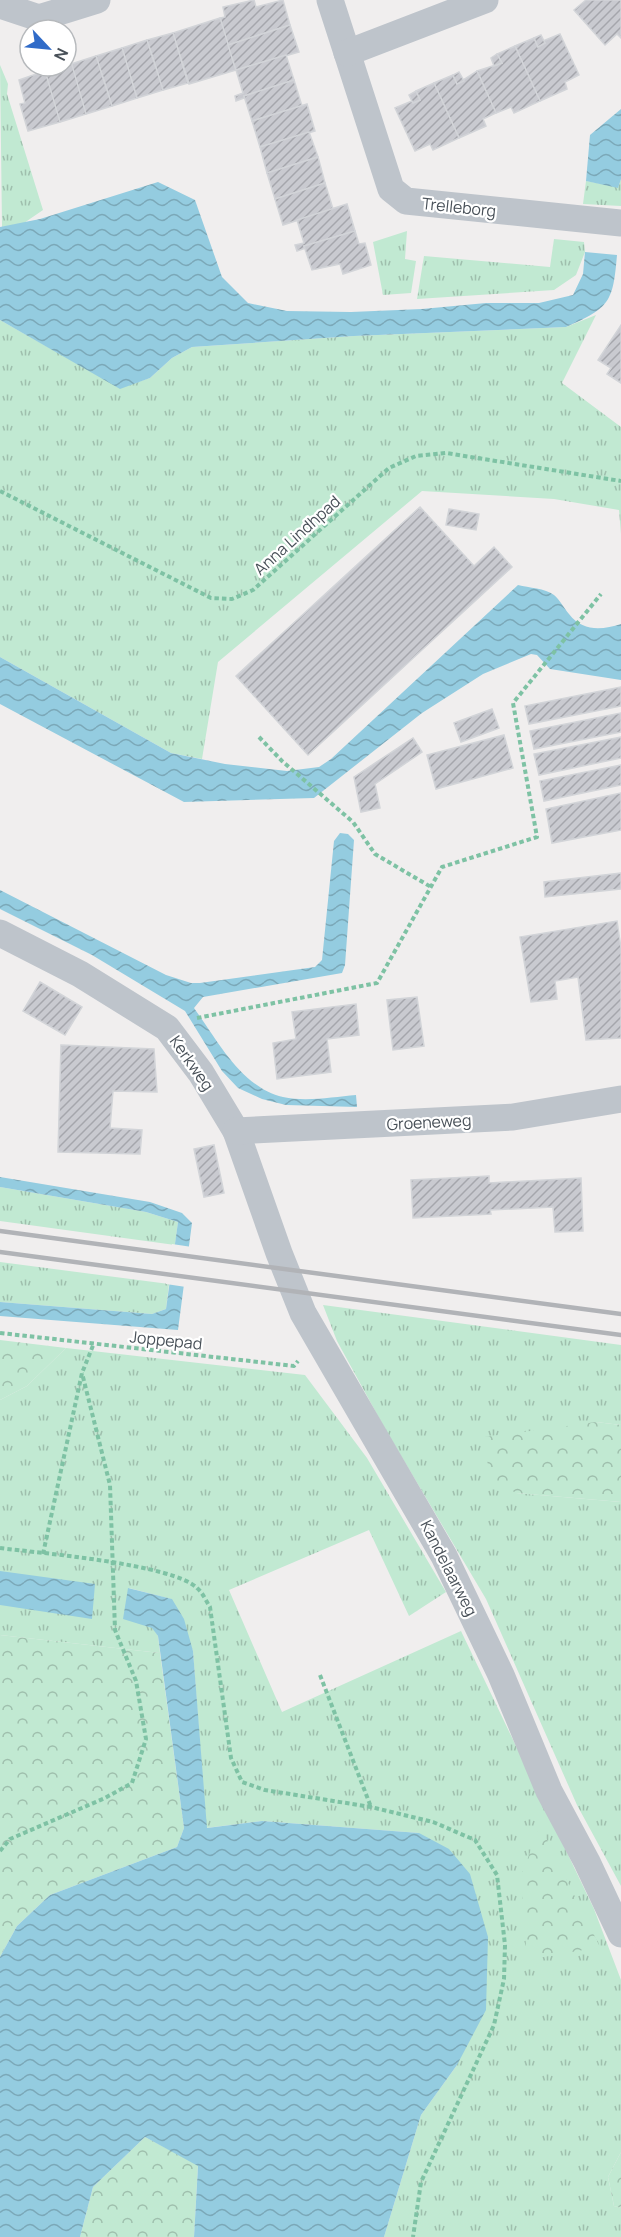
<svg xmlns="http://www.w3.org/2000/svg" width="621" height="2237" viewBox="0 0 621 2237" font-family="Manrope,sans-serif">
<style>
.grass{fill:url(#grass-tufts)}
.forest{fill:url(#forest-crowns)}
.water{fill:url(#water-waves)}
.pier{fill:#f0eeee}
.building{fill:url(#building-hatch);stroke:#d2d4d8;stroke-width:1.5}
.lines{fill:none;stroke-linecap:round;stroke-linejoin:round}
.path{stroke:#7ec2a4;stroke-width:4;stroke-dasharray:4.5 3;stroke-linecap:butt}
.street{stroke:#bec4cb;stroke-width:27}
.rail{stroke:#b1b3b7;stroke-width:4.5}
.labels{text-anchor:middle;dominant-baseline:central;stroke-width:4.5;stroke-linejoin:round;paint-order:stroke}
.street-label{font-size:16px;fill:#485058;stroke:#fff}
</style>
<defs>
<pattern id="grass-tufts" width="24" height="20" patternUnits="userSpaceOnUse" patternTransform="scale(1.5)"><rect width="24" height="20" fill="#c1e9d2"/><path d="M3 7l-1-3M5 7V3M7 7l1-3M15 17l-1-3M17 17v-4M19 17l1-3" fill="none" stroke="#9fbfad"/></pattern>
<pattern id="forest-crowns" width="20" height="18" patternUnits="userSpaceOnUse" patternTransform="scale(1.5)"><rect width="20" height="18" fill="#c1e9d2"/><path d="M2 6a3 3 0 1 1 6 0M12 15a3 3 0 1 1 6 0" fill="none" stroke="#9fbfad"/></pattern>
<pattern id="water-waves" width="16" height="10" patternUnits="userSpaceOnUse" patternTransform="scale(1.5)"><rect width="16" height="10" fill="#94cce0"/><path d="M0 5q4-4 8 0t8 0" fill="none" stroke="#7ba8b8"/></pattern>
<pattern id="building-hatch" width="6" height="6" patternUnits="userSpaceOnUse" patternTransform="scale(1.5)"><rect width="6" height="6" fill="#c9cad0"/><path d="M-1 1l2-2M0 6l6-6M5 7l2-2" fill="none" stroke="#a5a6ac"/></pattern>
</defs>
<rect width="100%" height="100%" fill="#f0eeee"/>
<!-- grass -->
<g class="grass">
<polygon points="0,65 8,84 7,94 43,210 24,223 2,227"/>
<polygon points="621,179 621,206 583,204 586,181 618,187"/>
<polygon points="407,231 405,259 416,261 411,293 383,295 373,242"/>
<polygon points="554,239 584,242 585,252 576,275 554,290 417,299 424,256 550,267"/>
<polygon points="596,315 562,383 621,427 621,534 619,510 554,499 422,491 218,662 202,759 171,753 0,657 0,320 120,388 150,378 172,358 192,347 354,336 566,327"/>
<polygon points="0,1187 146,1212 178,1222 175,1245 0,1221"/>
<polygon points="0,1262 169,1284 166,1309 152,1314 0,1302"/>
<polygon points="323,1305 621,1345 621,1425 596,1422 516,1493 621,1502 621,1886 577,1805 486,1599 384,1427 337,1341"/>
<polygon points="66,1348 305,1375 367,1458 446,1592 409,1616 369,1530 229,1590 282,1712 461,1631 594,1909 621,1980 621,2152 608,2177 614,2206 621,2208 621,2237 384,2237 421,2115 457,2065 419,1833 262,1821 206,1828 193,1651 171,1599 129,1588 158,1636 160,1653 0,1635 0,1400 27,1386"/>
</g>
<!-- forest -->
<g class="forest">
<polygon points="0,1340 66,1348 27,1386 0,1400"/>
<polygon points="596,1422 621,1425 621,1502 516,1493 489,1478 485,1437"/>
<polygon points="0,1635 160,1653 184,1828 177,1847 50,1895 17,1926 0,1957"/>
<polygon points="540,1826 600,1947 527,1960 521,1876"/>
<polygon points="145,2137 198,2165 194,2237 80,2237 93,2187"/>
<polygon points="621,2152 621,2208 614,2206 608,2177"/>
</g>
<!-- water -->
<g class="water">
<polygon points="621,109 621,179 618,188 586,181 590,135"/>
<path d="M 158,182 L 195,200 L 222,277 L 248,303 L 287,311 L 351,312 L 422,309 L 486,303 L 539,303 L 573,295 L 583,274 L 585,252 L 617,255 C 613,302 610,308 566,327 L 354,336 L 192,347 L 172,358 L 150,378 L 120,389 L 0,320 L 0,227 L 40,219 Z"/>
<path d="M 518,585 C 529,588 545,588 554,595 C 560,600 564,608 569,614 C 583,632 602,630 621,624 L 621,680 L 550,669 L 537,655 L 531,654 L 483,674 L 422,713 L 314,798 L 184,802 L 0,704 L 0,657 L 171,753 L 225,764 L 287,771 L 319,767 L 331,759 Z"/>
<path d="M 340,833 L 348,834 L 354,840 L 345,965 L 342,973 L 203,997 L 194,1008 C 218,1041 241,1087 283,1097 C 306,1102 333,1097 356,1095 L 357,1107 L 286,1105 L 262,1099 L 238,1088 L 222,1071 L 185,1011 L 92,955 L 0,909 L 0,890 L 166,975 L 191,983 L 200,983 L 315,967 L 322,960 L 334,841 Z"/>
<polygon points="0,1177 150,1202 182,1213 192,1223 178,1330 0,1316 0,1302 152,1314 166,1309 178,1222 146,1212 0,1187"/>
<polygon points="0,1571 95,1584 92,1619 0,1605"/>
<polygon points="128,1588 172,1599 184,1619 193,1651 207,1828 262,1821 419,1833 449,1849 470,1874 488,1937 486,2010 457,2065 421,2115 384,2237 194,2237 198,2166 145,2137 93,2187 80,2237 0,2237 0,1957 17,1926 50,1895 177,1847 184,1828 158,1636 152,1628 123,1619"/>
</g>
<!-- pier -->
<polygon class="pier" points="172,1244 192,1247 186,1287 166,1284"/>
<!-- building -->
<g class="building">
<polygon points="254,0 256,7 283,0 290,25 228,45 220,18 225,17 223,7"/>
<polygon points="586,0 621,0 621,38 617,34 605,45 574,10"/>
<polygon points="220,18 236,70 189,84 173,33"/>
<polygon points="290,25 299,52 236,70 228,45"/>
<polygon points="173,33 188,83 163,90 147,40"/>
<polygon points="560,34 579,75 565,82 567,89 540,101 515,46 534,38 538,47 545,43 543,41"/>
<polygon points="541,35 545,43 538,47 534,38"/>
<polygon points="147,40 163,90 137,98 122,48"/>
<polygon points="515,46 540,101 514,113 511,107 496,113 477,71 502,63 497,54"/>
<polygon points="122,48 137,98 112,106 96,56"/>
<polygon points="497,54 502,63 494,66 491,58"/>
<polygon points="286,55 294,80 244,96 244,98 236,101 235,96 243,93 236,70"/>
<polygon points="96,56 112,106 86,114 71,64"/>
<polygon points="70,58 86,114 60,122 43,67 66,66 66,60"/>
<polygon points="45,71 60,122 28,131 20,104 25,103 19,80"/>
<polygon points="477,71 496,113 483,119 486,126 459,138 434,83 453,75 457,84"/>
<polygon points="459,72 464,81 457,84 453,75"/>
<polygon points="294,80 302,106 252,121 244,96"/>
<polygon points="434,83 459,138 433,150 430,144 415,151 395,108 412,101 413,103 420,100 416,91"/>
<polygon points="416,91 420,100 413,103 409,95"/>
<polygon points="307,104 315,131 260,147 252,121"/>
<polygon points="309,132 318,157 267,173 260,147"/>
<polygon points="318,157 325,183 275,199 267,173"/>
<polygon points="325,183 333,209 283,225 275,199"/>
<polygon points="347,204 355,231 304,246 306,248 297,251 295,245 304,243 297,220"/>
<polygon points="355,231 359,244 365,243 371,265 343,274 340,264 312,270 304,246"/>
<polygon points="621,325 621,383 607,374 611,368 598,360"/>
<polygon points="420,507 474,566 494,547 512,567 308,755 236,676"/>
<polygon points="449,509 479,514 476,530 446,525"/>
<polygon points="621,687 621,706 529,724 525,706"/>
<polygon points="492,709 499,728 461,742 454,723"/>
<polygon points="621,713 621,732 534,749 530,731"/>
<polygon points="504,735 513,768 436,789 427,755"/>
<polygon points="621,737 621,758 539,775 534,754"/>
<polygon points="413,738 422,752 375,784 380,808 361,812 354,777"/>
<polygon points="621,765 621,785 544,801 540,781"/>
<polygon points="621,793 621,830 552,843 546,809"/>
<polygon points="621,873 621,889 545,897 544,882"/>
<polygon points="617,921 621,948 621,1038 586,1040 578,977 555,981 557,999 531,1002 520,937"/>
<polygon points="40,982 82,1007 65,1035 23,1011"/>
<polygon points="417,997 424,1046 393,1050 387,1000"/>
<polygon points="356,1004 359,1035 327,1039 331,1072 277,1079 273,1043 296,1039 292,1012"/>
<polygon points="61,1045 154,1049 157,1092 113,1091 110,1128 142,1130 140,1154 58,1152"/>
<polygon points="214,1145 224,1193 204,1197 194,1149"/>
<polygon points="489,1176 489,1183 581,1178 583,1231 555,1232 553,1207 490,1210 491,1214 413,1218 411,1180"/>
</g>
<g class="lines">
<!-- path -->
<g class="path">
<polyline points="0,491 211,598 232,599 253,590 389,468 416,456 446,453 621,481"/>
<polyline points="259,737 282,761 353,822 375,854 431,887"/>
<polyline points="197,1018 377,983 442,867 537,837 513,703 601,594"/>
<polyline points="0,1333 294,1366 298,1361"/>
<path d="M 0,1548 C 39,1553 173,1564 197,1588 C 203,1593 206,1601 210,1607 L 231,1758 L 242,1782 L 265,1790 L 371,1807 L 433,1822 L 475,1840 L 497,1875 L 505,1945 L 504,1979 L 494,2025 L 421,2182 L 413,2237"/>
<polyline points="43,1554 82,1373 94,1343"/>
<polyline points="320,1675 371,1807"/>
<polyline points="0,1851 10,1839 105,1798 132,1783 146,1739 136,1681 115,1630 110,1485 82,1373"/>
</g>
<!-- street -->
<g class="street">
<polyline points="330,0 391,189 406,201 621,223"/>
<polyline points="0,5 39,18 97,0"/>
<polyline points="347,53 485,0"/>
<polyline points="0,933 80,974 167,1028 201,1073 236,1131 279,1253 303,1313 444,1556 501,1675 549,1791 587,1862 621,1934"/>
<polyline points="236,1131 513,1117 621,1099"/>
</g>
<!-- rail -->
<g class="rail">
<polyline points="0,1231 621,1314"/>
<polyline points="0,1252 621,1335"/>
</g>
</g>
<g class="labels">
<!-- street labels -->
<g class="street-label">
<text transform="translate(459 207) rotate(6)">Trelleborg</text>
<text transform="translate(297 535) rotate(-42)">Anna Lindhpad</text>
<text transform="translate(192 1063) rotate(55)">Kerkweg</text>
<text transform="translate(429 1122) rotate(-3)">Groeneweg</text>
<text transform="translate(166 1340) rotate(6)">Joppepad</text>
<text transform="translate(449 1568) rotate(63)">Kandelaarweg</text>
</g>
</g>
<!-- north arrow -->
<g transform="translate(48 48) rotate(116)"><circle r="28" fill="#ffffff" stroke="#b6b9bc" stroke-width="1.5"/>
<path d="M0-4.5L10 22L0 15L-10 22Z" fill="#306bc8"/>
<text y="-9" font-size="16" font-weight="bold" text-anchor="middle" fill="#485058">N</text>
</g>
</svg>
